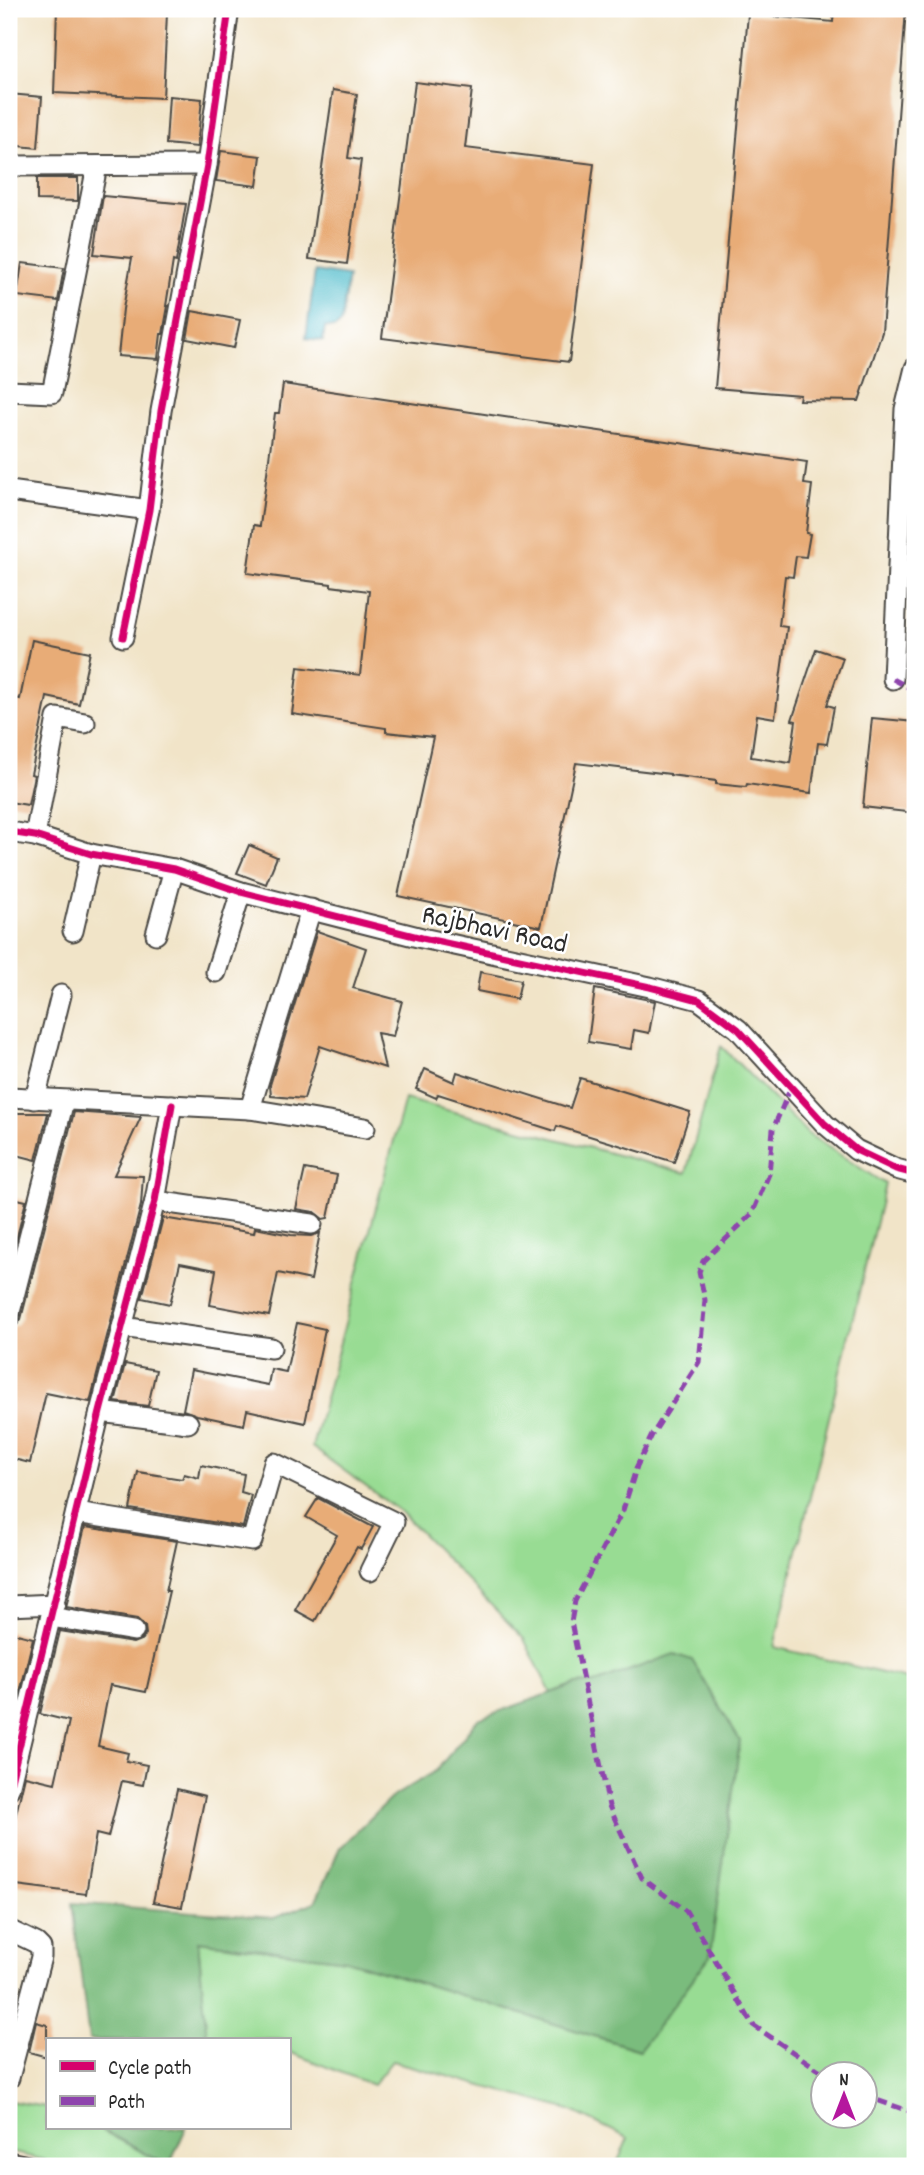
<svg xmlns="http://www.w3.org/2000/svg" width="924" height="2175" viewBox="0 0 924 2175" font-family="Dekko,sans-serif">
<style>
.green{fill:#98dc93;stroke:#62845f;stroke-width:2;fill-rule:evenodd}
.forest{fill:#7abc7d;stroke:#527454;stroke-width:2}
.water{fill:#50bccb;stroke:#3e747b;stroke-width:2}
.building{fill:#e8ac77}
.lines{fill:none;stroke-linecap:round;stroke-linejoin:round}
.street-casing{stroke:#494743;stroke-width:23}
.street{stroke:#fff;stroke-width:19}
.quiet{stroke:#8e44ad;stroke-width:5;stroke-dasharray:10 5;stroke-linecap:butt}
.cycleway-casing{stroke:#fff;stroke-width:11}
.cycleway{stroke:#d6006c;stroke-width:7}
.labels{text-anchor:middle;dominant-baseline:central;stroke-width:5;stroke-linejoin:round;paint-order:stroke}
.street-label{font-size:28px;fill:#2b2b2b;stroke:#fff}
</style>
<rect width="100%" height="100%" fill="#fff"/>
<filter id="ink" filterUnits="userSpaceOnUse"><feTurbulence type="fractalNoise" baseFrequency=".0143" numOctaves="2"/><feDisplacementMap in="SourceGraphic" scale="14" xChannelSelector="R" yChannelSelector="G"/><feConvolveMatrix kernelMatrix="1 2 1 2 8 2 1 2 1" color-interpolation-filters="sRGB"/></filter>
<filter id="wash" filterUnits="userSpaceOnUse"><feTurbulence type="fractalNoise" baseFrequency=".00686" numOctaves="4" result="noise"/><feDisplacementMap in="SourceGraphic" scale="28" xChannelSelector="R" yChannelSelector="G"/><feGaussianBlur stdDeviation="1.57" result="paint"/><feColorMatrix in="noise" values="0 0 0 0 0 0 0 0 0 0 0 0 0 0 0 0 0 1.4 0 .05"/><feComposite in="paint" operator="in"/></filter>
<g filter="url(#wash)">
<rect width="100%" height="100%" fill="#f1e4c8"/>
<!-- green -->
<g class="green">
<path d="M 721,1046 L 808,1134 L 885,1184 L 774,1647 L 915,1681 L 915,2166 L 616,2166 L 628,2138 L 570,2110 L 392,2061 L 373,2085 L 289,2052 L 289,2040 L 207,2039 L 198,1941 L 346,1960 L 640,2050 L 595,1683 L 576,1684 L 551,1693 L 524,1639 L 402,1513 L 312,1447 L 405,1099 L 686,1173 ZM 822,2074 L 864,2074 L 864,2116 L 822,2116 Z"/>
<polygon points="9,2101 47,2107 47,2128 98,2128 169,2166 44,2166 45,2160 9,2152"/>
</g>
<!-- forest -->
<g class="forest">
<polygon points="674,1654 692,1660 740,1741 710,1956 640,2050 346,1960 198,1941 207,2038 210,2040 89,2040 72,1903 274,1918 315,1902 340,1848 391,1798 437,1770 478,1719 576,1684 595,1683"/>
<polygon points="98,2128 186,2128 169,2166"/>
</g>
<!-- water -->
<polygon class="water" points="315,271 348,276 341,323 335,328 325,327 323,341 306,338"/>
<g id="blocks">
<!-- building -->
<g class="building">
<polygon points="57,9 167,13 163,98 54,93"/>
<polygon points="834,9 906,9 882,332 859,401 799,400 800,395 715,388 748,14 833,22"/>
<polygon points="415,82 472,89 465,148 594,164 569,362 382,338"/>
<polygon points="333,90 357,94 348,158 361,160 347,264 309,259"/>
<polygon points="9,94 42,97 38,148 9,145"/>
<polygon points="169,96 202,99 197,147 166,144"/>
<polygon points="221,151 261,156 257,186 216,181"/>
<polygon points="37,178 78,178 78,201 37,200"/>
<polygon points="103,196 186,204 176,262 173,261 166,306 168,306 163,334 161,334 158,359 118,356 123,309 132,258 94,254"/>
<polygon points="22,263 64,268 58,301 17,296"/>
<polygon points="192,311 240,320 234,348 187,339"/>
<polygon points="283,384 807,462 804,484 812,485 806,533 810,534 806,557 796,556 793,577 785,576 779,626 787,627 775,718 757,715 751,757 790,763 796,721 792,720 816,649 843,658 827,705 834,707 827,744 818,743 811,793 747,784 746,787 716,784 716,781 670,775 670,774 576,763 541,927 398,896 433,737 386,732 386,728 292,714 298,667 360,675 369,591 331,586 331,584 247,573 254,525 260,526 275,413 279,413"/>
<polygon points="32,640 90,652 79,704 47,697 31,774 34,775 28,805 9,802 9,724 14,698 20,699"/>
<polygon points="872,718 915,722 915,813 863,807"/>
<polygon points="249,845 277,857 266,884 237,873"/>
<polygon points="317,931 366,948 353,988 402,1001 393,1036 377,1033 385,1068 320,1046 304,1099 271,1096 270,1085"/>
<polygon points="480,972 521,980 517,999 477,991"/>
<polygon points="595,989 655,1001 649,1033 634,1030 631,1049 588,1042"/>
<polygon points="425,1069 454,1082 457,1072 570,1108 580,1078 690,1112 674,1162 557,1126 555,1131 438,1094 436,1098 416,1089"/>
<polygon points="74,1112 141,1117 114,1175 143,1176 141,1205 90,1402 46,1393 30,1463 9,1458 9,1328 17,1325 21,1319"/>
<polygon points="9,1113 48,1113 36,1160 9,1153"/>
<polygon points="305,1169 337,1175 328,1218 323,1219 314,1212 296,1209"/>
<polygon points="9,1197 26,1201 9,1268"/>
<polygon points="163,1218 254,1233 255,1228 291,1235 311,1236 320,1233 311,1280 278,1273 269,1316 210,1305 216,1270 180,1263 170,1304 142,1298"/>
<polygon points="297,1323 325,1329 305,1423 247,1410 244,1425 197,1415 183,1410 191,1370 268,1385 271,1369 286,1372"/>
<polygon points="125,1364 156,1370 148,1406 115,1402"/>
<polygon points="201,1465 244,1474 241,1492 251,1495 243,1527 130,1509 138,1472 182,1479 184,1474 199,1478"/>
<polygon points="318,1498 373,1527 361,1549 357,1547 315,1621 295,1610 337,1535 306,1517"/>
<polygon points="85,1527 177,1541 166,1591 169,1591 146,1692 110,1685 98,1746 128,1753 126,1761 147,1765 143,1785 122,1781 108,1837 96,1834 86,1894 9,1884 9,1843 25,1776 55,1783 69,1721 40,1714 60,1631 133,1643 143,1639 146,1634 145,1626 137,1619 66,1607"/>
<polygon points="9,1632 33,1638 16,1710 9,1708"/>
<polygon points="177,1789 205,1796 182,1907 153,1902"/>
<polygon points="36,2022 47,2025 47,2057 29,2052"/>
</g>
</g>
</g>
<g filter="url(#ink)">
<use href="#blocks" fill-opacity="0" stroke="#494743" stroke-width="2"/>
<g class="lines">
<!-- street casing -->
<g class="street-casing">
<g id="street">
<polyline points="9,166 207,165"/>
<polyline points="9,391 52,393 97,166"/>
<polyline points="9,491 149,510"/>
<polyline points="123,637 149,510 161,411 207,165 229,9"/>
<polyline points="893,679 905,409 915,368"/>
<polyline points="9,832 35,836 91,854 174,869 241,892 422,938 650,987 699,1000 738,1029 825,1124 856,1150 896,1169 915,1174"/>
<polyline points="35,836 57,718 85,723"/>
<polyline points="73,931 91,854"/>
<polyline points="156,934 174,869"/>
<polyline points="216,972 241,892"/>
<polyline points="9,1097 250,1109 365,1128"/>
<polyline points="35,1099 61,995"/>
<polyline points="250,1109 311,909"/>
<polyline points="155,1201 312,1224"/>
<polyline points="9,1316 64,1101"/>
<polyline points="122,1327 271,1348"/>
<polyline points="100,1412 188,1423"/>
<polyline points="76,1513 252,1541 274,1463 394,1522 370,1571"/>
<polyline points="9,1606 55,1604"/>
<polyline points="51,1617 134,1631"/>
<polyline points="9,1789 100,1412 155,1201 172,1105"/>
<polyline points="9,1930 36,1943 41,1948 41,1957 9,2078"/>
<polyline points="9,2162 28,2166"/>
</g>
</g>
<!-- street -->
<use href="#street" class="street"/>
<!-- quiet -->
<g class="quiet">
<polyline points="893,679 915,691"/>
<polyline points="791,1087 773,1129 769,1174 752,1214 703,1261 699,1272 705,1300 699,1362 652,1435 637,1466 623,1510 575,1601 571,1622 609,1806 642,1878 686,1911 753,2025 825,2074"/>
<polyline points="864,2096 915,2113"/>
</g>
<!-- cycleway casing -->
<g class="cycleway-casing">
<g id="cycleway">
<polyline points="123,637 149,510 161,411 207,165 229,9"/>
<polyline points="9,832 35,836 91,854 174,869 241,892 422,938 650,987 699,1000 738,1029 825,1124 856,1150 896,1169 915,1174"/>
<polyline points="9,1789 100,1412 155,1201 172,1105"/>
</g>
</g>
<!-- cycleway -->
<use href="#cycleway" class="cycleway"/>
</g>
</g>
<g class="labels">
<!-- street labels -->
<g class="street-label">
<text transform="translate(494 932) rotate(12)">Rajbhavi Road</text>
</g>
</g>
<!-- margin -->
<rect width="924" height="2175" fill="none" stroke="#fff" stroke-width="35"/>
<!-- legend -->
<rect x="46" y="2038" width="245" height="91" fill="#ffffff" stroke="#aaaaaa" stroke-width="2"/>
<rect x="60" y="2061" width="35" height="10" fill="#d6006c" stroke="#aaaaaa" stroke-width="2"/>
<text x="108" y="2074" font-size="21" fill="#2b2b2b">Cycle path</text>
<rect x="60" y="2096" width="35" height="10" fill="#8e44ad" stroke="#aaaaaa" stroke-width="2"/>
<text x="108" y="2108" font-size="21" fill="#2b2b2b">Path</text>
<!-- north arrow -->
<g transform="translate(844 2095)"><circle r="33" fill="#ffffff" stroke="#aaaaaa" stroke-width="2"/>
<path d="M0-5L12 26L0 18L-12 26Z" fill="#b5179e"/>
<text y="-10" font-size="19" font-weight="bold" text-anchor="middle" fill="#2b2b2b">N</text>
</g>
</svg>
